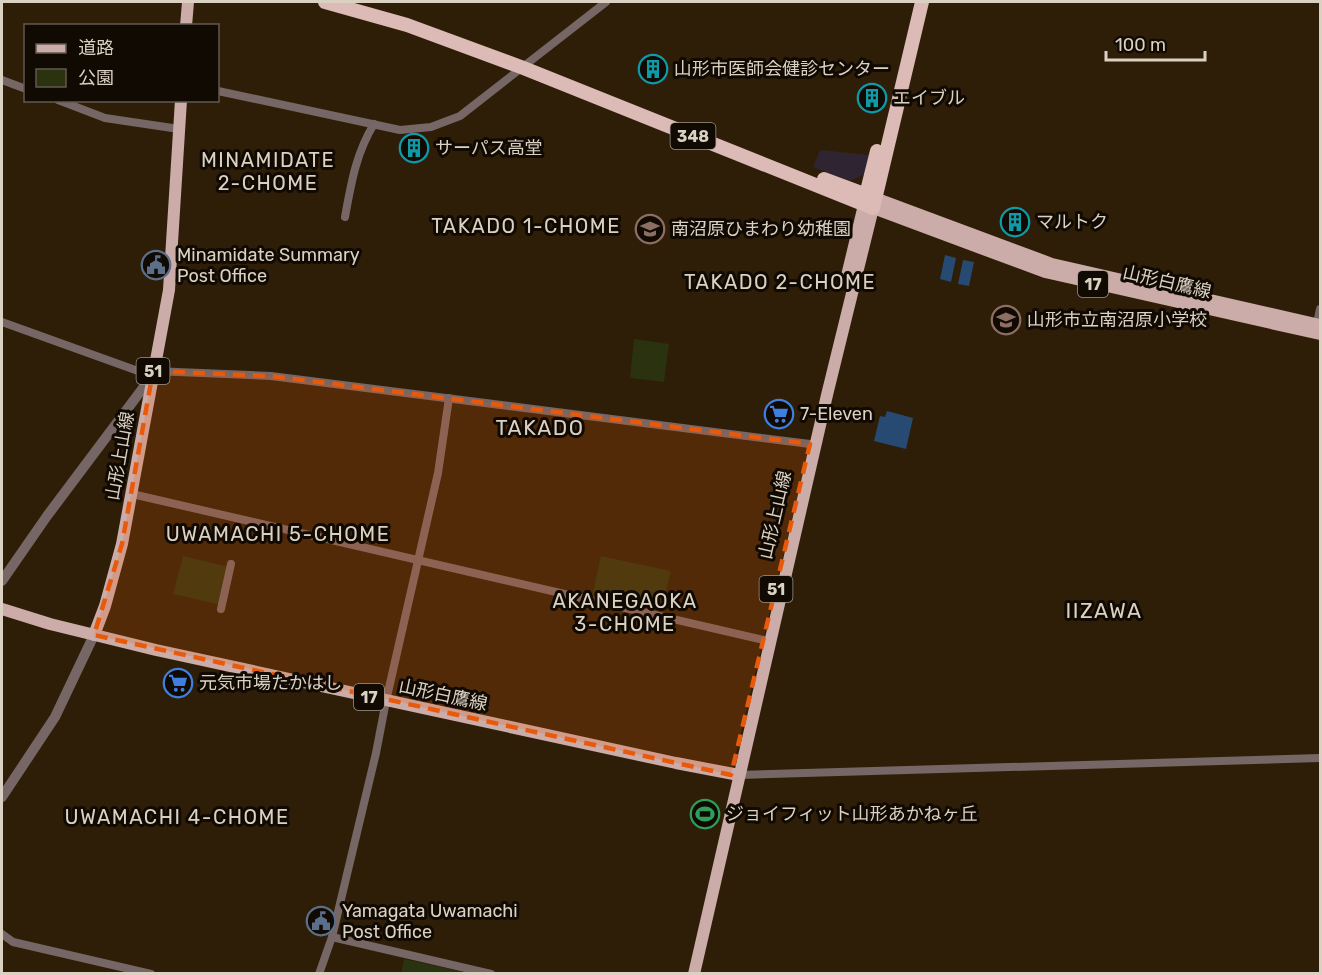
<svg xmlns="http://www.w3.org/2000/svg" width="1322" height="975" viewBox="0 0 1322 975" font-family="Rubik,'Noto Sans JP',sans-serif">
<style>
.commercial{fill:#2f2432}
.green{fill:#2b320f}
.water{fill:#264a71}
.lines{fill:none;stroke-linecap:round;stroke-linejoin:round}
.minor{stroke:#766665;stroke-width:8}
.tertiary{stroke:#766665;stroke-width:10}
.primary{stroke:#cbaca8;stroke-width:12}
.trunk{stroke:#dcbab6;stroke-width:14}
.marked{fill:#e8590c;fill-opacity:0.2;stroke:#e8590c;stroke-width:4.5;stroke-dasharray:12 8;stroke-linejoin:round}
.labels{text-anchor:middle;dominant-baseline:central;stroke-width:6;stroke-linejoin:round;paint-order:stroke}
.shield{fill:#100a03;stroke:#9e9589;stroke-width:1.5}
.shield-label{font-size:16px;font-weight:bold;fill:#dbd1c3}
.poi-label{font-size:18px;fill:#dbd1c3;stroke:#100a03;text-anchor:start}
.street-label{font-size:18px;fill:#dbd1c3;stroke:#100a03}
.neighbourhood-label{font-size:20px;letter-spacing:1.5px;fill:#dbd1c3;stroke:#100a03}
.quarter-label{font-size:21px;letter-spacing:1.5px;fill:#dbd1c3;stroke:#100a03}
</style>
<rect width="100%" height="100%" fill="#2e1e07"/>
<!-- commercial -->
<polygon class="commercial" points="820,150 869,155 865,174 850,181 813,167"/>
<!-- green -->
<g class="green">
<polygon points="634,339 669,344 664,382 630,378"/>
<polygon points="183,556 225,566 228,568 221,602 217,604 173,594"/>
<polygon points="601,556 671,571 661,611 592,596"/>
<polygon points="404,959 468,973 401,973"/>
</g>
<!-- water -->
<g class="water">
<polygon points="945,255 956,258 951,282 940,279"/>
<polygon points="963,260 974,262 969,286 958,284"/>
<polygon points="887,411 913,418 906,449 874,441 880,416 885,417"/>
</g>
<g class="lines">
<!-- minor -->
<g class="minor">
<polyline points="2,80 26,89"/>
<polyline points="218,91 400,130 431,127 460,116 606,2"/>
<polyline points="58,100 105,118 179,129"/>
<path d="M 345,217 C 351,184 356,153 374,124"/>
<polyline points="2,322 152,376"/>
<polyline points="1316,328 1320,309"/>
<polyline points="153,371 271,376 810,444"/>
<polyline points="132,494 764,640"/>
<polyline points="221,609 231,564"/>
<polyline points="739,775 1320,758"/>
<polyline points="2,934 13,942 151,974"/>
<polyline points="332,937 491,974"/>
<polyline points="319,974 332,937 376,753 386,701 438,473 449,398"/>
</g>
<!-- tertiary -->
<g class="tertiary">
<polyline points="2,581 47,516 152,376"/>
<polyline points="2,797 55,717 94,635"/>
</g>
<!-- primary -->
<g class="primary">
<polyline points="186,26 188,2"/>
<polyline points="875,198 1052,264 1320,325"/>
<polyline points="846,280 864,205"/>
<polyline points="2,609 50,624 156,650 676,763 739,775"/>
<polyline points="94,635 105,606 122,544 169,290 181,100"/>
<polyline points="694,974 827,395 873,208 1045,272 1320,334"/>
</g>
<!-- trunk -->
<g class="trunk">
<polyline points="325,2 407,25 521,67 873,208 922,2"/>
<polyline points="824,179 875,198"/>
<polyline points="864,203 877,151"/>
</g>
</g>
<!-- marked area -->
<path class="marked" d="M 153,371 L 271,376 L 810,444 L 731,775 L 94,635 L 122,544 Z"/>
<!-- icons -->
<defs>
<g id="building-ring" transform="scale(1.5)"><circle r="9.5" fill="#100a03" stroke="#0f9aa8" stroke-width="1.5"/><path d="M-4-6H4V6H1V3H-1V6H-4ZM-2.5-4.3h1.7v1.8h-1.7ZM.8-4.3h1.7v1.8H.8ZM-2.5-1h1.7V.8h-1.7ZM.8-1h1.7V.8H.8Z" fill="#0f9aa8"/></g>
<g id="school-ring" transform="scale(1.5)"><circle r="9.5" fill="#100a03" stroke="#8d6e63" stroke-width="1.5"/><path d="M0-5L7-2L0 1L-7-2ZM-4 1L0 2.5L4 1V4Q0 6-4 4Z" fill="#8d6e63"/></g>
<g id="civic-ring" transform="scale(1.5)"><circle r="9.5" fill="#100a03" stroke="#5c6f8a" stroke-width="1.5"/><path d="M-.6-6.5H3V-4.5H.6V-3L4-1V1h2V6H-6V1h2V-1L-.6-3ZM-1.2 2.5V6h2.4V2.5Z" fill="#5c6f8a"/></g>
<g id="supermarket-ring" transform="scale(1.5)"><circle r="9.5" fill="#100a03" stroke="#3f7fe0" stroke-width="1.5"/><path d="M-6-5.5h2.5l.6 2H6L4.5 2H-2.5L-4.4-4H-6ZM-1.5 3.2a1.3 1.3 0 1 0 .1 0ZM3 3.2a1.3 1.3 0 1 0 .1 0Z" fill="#3f7fe0"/></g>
<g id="stadium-ring" transform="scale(1.5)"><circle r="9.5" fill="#100a03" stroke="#2e9e5b" stroke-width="1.5"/><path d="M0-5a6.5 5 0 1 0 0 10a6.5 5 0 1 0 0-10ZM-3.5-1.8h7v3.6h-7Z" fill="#2e9e5b"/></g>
</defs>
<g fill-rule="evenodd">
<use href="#building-ring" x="653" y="69"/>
<use href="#building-ring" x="872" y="98"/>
<use href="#building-ring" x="414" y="148"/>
<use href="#building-ring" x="1015" y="222"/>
<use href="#school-ring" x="650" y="229"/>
<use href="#civic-ring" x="156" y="265"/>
<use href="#school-ring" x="1006" y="320"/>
<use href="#supermarket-ring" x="779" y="414"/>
<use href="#supermarket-ring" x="178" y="683"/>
<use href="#stadium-ring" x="705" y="814"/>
<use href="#civic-ring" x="321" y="921"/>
</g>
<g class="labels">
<!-- shield labels -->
<g class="shield">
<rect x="670.5" y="123" width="45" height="26" rx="4.5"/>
<rect x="1078" y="271" width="30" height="26" rx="4.5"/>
<rect x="136.5" y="358" width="33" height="26" rx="4.5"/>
<rect x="759.5" y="576" width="33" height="26" rx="4.5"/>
<rect x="354" y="684" width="30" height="26" rx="4.5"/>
</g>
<g class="shield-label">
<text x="693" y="136">348</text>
<text x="1093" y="284">17</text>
<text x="153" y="371">51</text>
<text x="776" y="589">51</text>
<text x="369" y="697">17</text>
</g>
<!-- poi labels -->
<g class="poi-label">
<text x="674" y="69">山形市医師会健診センター</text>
<text x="893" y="98">エイブル</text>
<text x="435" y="148">サーパス高堂</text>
<text x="1036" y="222">マルトク</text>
<text x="671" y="229">南沼原ひまわり幼稚園</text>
<text x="177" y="255">Minamidate Summary<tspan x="177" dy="21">Post Office</tspan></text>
<text x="1027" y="320">山形市立南沼原小学校</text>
<text x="800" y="414">7-Eleven</text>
<text x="199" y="683">元気市場たかはし</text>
<text x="726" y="814">ジョイフィット山形あかねヶ丘</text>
<text x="342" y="911">Yamagata Uwamachi<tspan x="342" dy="21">Post Office</tspan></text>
</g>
<!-- street labels -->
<g class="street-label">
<text transform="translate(1167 282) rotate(13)">山形白鷹線</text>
<text transform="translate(120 456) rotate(-80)">山形上山線</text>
<text transform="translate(775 515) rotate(-77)">山形上山線</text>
<text transform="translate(443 695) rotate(12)">山形白鷹線</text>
</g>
<!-- neighbourhood labels -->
<g class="neighbourhood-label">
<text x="268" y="160">MINAMIDATE<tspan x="268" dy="23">2-CHOME</tspan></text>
<text x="526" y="226">TAKADO 1-CHOME</text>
<text x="780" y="282">TAKADO 2-CHOME</text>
<text x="278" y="534">UWAMACHI 5-CHOME</text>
<text x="625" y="601">AKANEGAOKA<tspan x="625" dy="23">3-CHOME</tspan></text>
<text x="177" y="817">UWAMACHI 4-CHOME</text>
</g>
<!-- quarter labels -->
<g class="quarter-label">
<text x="540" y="427">TAKADO</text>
<text x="1104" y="610">IIZAWA</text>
</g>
</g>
<!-- border -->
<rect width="1322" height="975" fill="none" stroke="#dbd1c3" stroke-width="6"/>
<!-- legend -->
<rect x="24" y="24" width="195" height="78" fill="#100a03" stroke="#615a50" stroke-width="1.5"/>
<rect x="36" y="44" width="30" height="9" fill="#cbaca8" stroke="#615a50" stroke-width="1.5"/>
<text x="78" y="54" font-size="18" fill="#dbd1c3">道路</text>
<rect x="36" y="69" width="30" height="18" fill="#2b320f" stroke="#615a50" stroke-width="1.5"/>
<text x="78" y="84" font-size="18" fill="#dbd1c3">公園</text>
<!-- scale -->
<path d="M1106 51v9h99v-9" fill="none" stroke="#dbd1c3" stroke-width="3"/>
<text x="1115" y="51" font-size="18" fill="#dbd1c3" stroke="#100a03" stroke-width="4.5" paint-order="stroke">100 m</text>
</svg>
